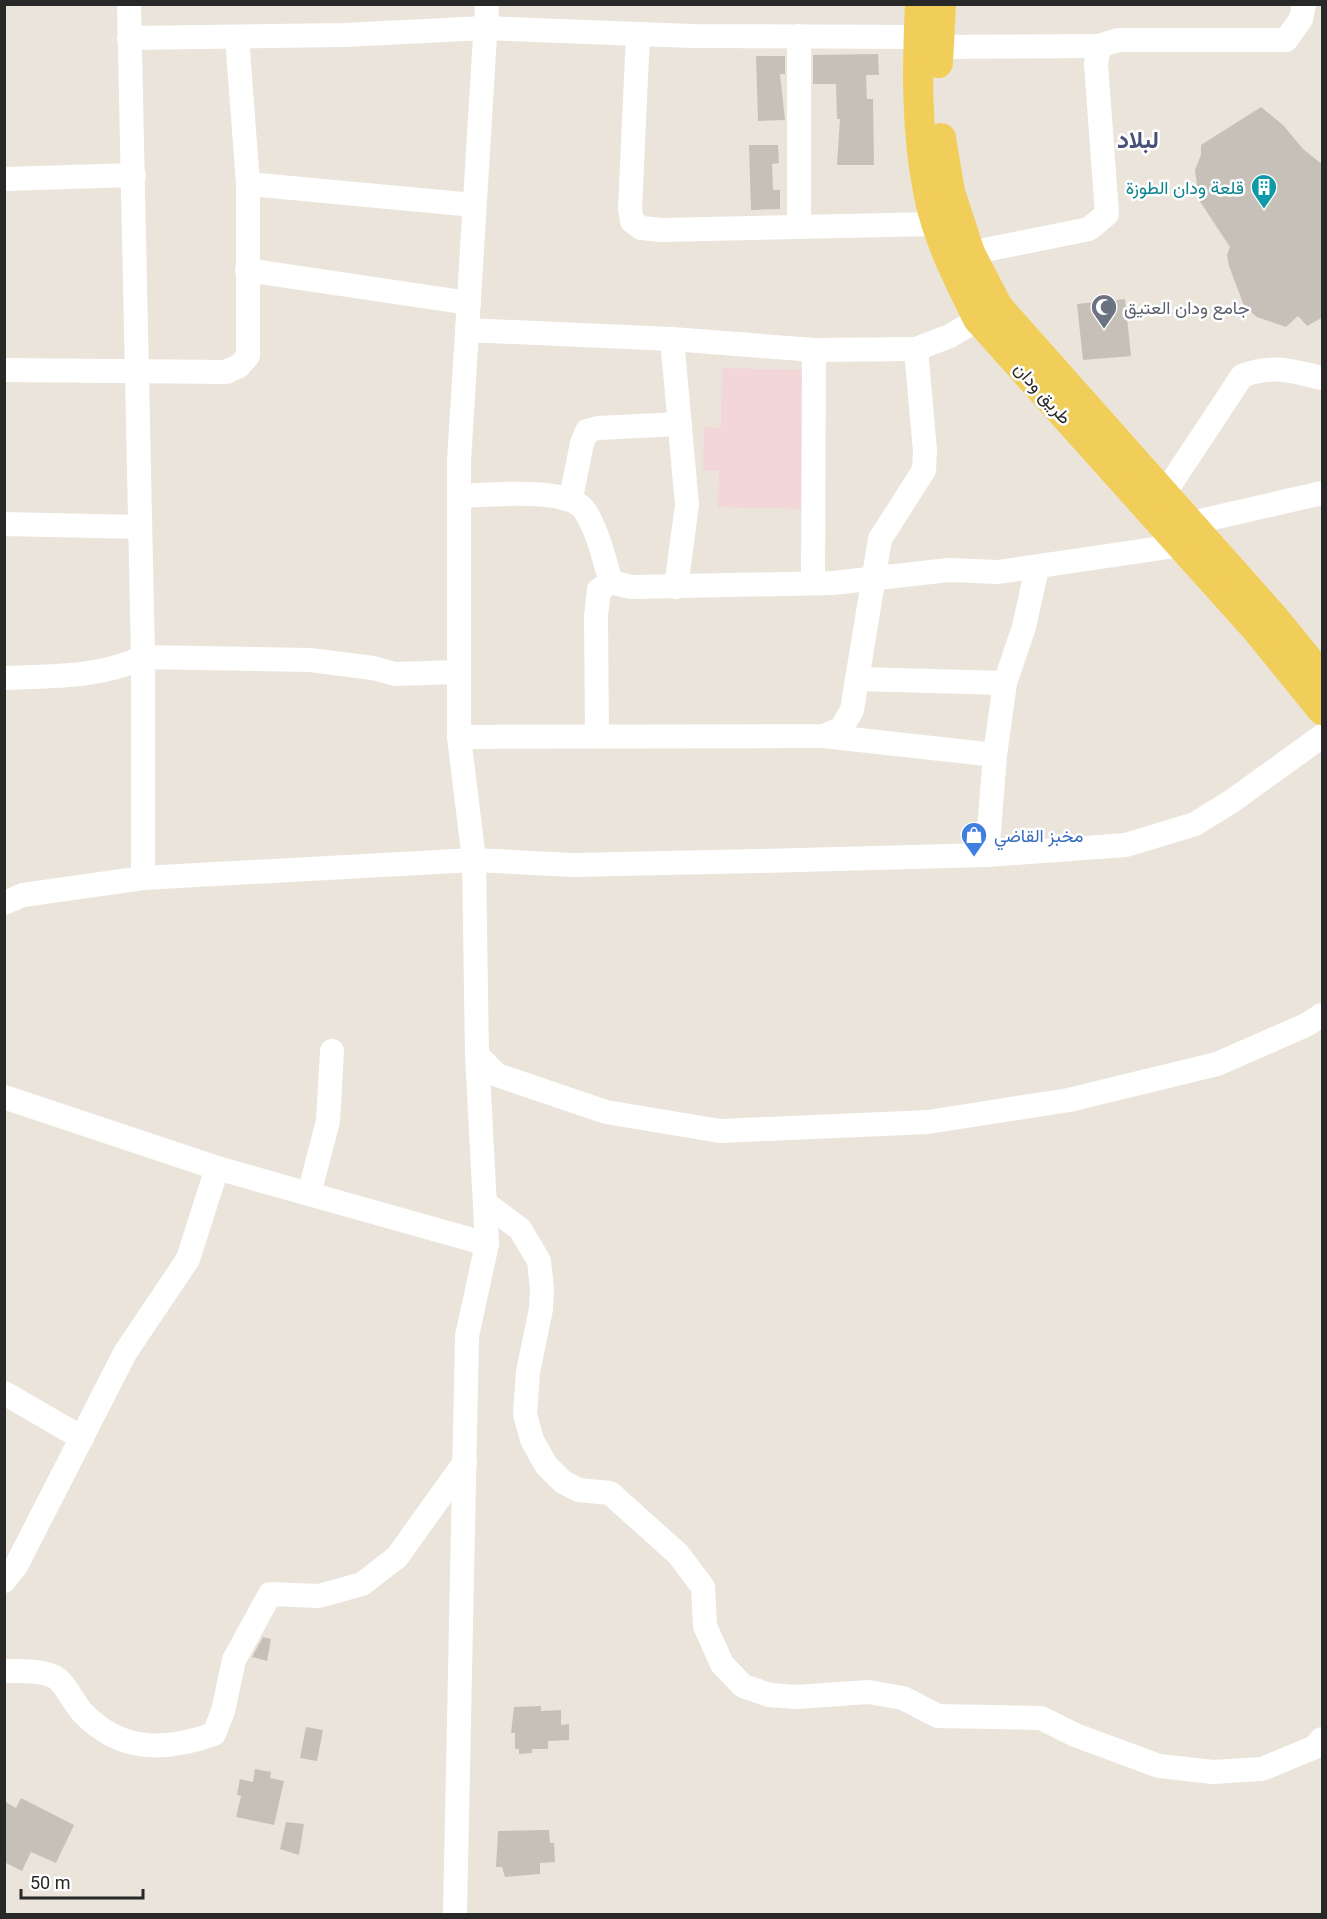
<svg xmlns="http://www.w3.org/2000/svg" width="1327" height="1919" viewBox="0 0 1327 1919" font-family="Roboto,Vazirmatn,sans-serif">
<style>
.medical{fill:#f2d6d8}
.building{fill:#c6c0b9}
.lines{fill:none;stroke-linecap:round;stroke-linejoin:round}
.minor{stroke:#fff;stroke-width:24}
.major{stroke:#f1cd59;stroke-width:30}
.labels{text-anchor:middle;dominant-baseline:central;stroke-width:5;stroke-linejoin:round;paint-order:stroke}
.culture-label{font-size:18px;fill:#0d838f;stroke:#fff;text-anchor:end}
.worship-label{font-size:18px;fill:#5b616d;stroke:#fff;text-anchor:start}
.street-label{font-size:18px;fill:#282828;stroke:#fff}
.shop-label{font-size:18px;fill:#366cbe;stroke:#fff;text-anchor:start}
.district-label{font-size:24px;font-weight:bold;fill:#495179;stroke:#fff}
</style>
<rect width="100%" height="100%" fill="#ebe4da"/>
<!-- medical -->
<polygon class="medical" points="722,368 810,370 807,509 718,507 719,471 703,470 704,427 721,428"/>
<!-- building -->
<g class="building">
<polygon points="878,54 879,75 866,75 867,99 873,99 874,165 837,165 840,119 837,119 836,84 813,84 813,55"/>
<polygon points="756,56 785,56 785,74 780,74 785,120 758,121"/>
<polygon points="1261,107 1283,125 1303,149 1323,165 1323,317 1307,326 1298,316 1286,327 1257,317 1244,306 1229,266 1227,255 1230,247 1199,200 1195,170 1201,155 1201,145"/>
<polygon points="749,145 778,145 779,163 772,164 773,190 780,190 780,209 751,210"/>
<polygon points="1125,299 1131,356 1083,360 1077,304"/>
<polygon points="263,1637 271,1639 267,1661 252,1657"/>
<polygon points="541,1706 541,1711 561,1710 561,1725 569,1724 569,1740 548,1741 548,1749 532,1749 532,1753 519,1754 519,1749 515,1749 515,1733 511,1733 514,1707"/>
<polygon points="306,1727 323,1730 317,1761 300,1758"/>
<polygon points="255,1769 271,1772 270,1778 284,1781 274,1825 236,1817 241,1796 237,1795 240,1779 253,1782"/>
<polygon points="21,1798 74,1825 56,1863 31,1852 22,1871 4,1862 4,1801 16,1808"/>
<polygon points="286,1822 304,1824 299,1855 280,1849"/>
<polygon points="549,1830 550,1843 554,1843 555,1862 540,1863 540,1874 505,1877 502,1867 496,1867 498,1831"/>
</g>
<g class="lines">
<!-- minor -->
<g class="minor">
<polyline points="129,4 143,657 143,878"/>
<polyline points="638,34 630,209 632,221 641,228 661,230 937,224"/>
<polyline points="129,38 344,35 485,28 692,36 918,37"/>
<polyline points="938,47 1099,46"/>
<polyline points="4,179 134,175"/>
<polyline points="248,184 474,205"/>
<polyline points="799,227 799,36"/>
<polyline points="970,253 1089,229 1107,214 1096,64 1099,46 1118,40 1286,40 1301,19 1304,4"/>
<polyline points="247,270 469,303"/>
<polyline points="467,330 672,339 814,350 916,349 950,336 992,311"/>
<polyline points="672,339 687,505 676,587"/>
<polyline points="4,370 226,372 239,366 248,356 248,184 237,37"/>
<path d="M 1164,494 L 1242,376 C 1273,364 1291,371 1322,378"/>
<path d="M 460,496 C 488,495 569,486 585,511 C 598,531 604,559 611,582 L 631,587 L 833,583 L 949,570 L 998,572 L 1182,545"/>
<polyline points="571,498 582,443 587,431 598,428 680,424"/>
<polyline points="1191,523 1322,493"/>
<polyline points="4,524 140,527"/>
<polyline points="813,583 814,350"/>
<path d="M 4,678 C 52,676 100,678 143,657 L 310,660 L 373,668 L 395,674 L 459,672"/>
<polyline points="857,679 1005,683"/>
<polyline points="597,736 596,616 599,590 611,582"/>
<polyline points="823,736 995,755"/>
<polyline points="459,737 823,736 841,729 852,710 880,539 924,470 925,451 916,349"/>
<polyline points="987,855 995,755 1005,683 1024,627 1037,568"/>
<polyline points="4,903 23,895 143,878 474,860 573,865 759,861 987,855 1126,845 1195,824 1232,801 1322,736"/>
<polyline points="477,1055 497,1075 606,1112 720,1131 928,1122 1069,1100 1217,1064 1306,1025 1322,1015"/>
<polyline points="4,1097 217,1168 487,1244"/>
<polyline points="309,1194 328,1121 332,1051"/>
<polyline points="485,1203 520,1229 539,1261 542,1289 541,1309 528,1372 525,1414 532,1440 546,1465 563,1482 579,1490 610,1493 678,1554 703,1587 705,1626 722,1664 743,1686 770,1695 796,1697 868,1692 903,1698 938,1716 1041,1718 1075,1735 1159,1766 1213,1772 1262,1769 1315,1747 1322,1739"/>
<polyline points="4,1393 82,1438"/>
<polyline points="4,1581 16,1566 125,1353 188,1259 217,1168"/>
<path d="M 4,1671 C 20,1671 41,1670 55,1677 C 66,1684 74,1704 83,1713 C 121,1753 166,1751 214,1734 L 223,1711 L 234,1660 L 270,1594 L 319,1596 L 362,1584 L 397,1557 L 465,1462"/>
<polyline points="455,1914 467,1336 487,1244 477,1055 474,860 459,737 459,462 487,4"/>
</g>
<!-- major -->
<g class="major">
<path d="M 920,4 C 917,69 916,133 929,196 C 938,240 959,280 978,319 L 1257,630 L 1322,710"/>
<polyline points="938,63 941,4"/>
<polyline points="941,138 950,192 970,253 998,307 1275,619 1322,677"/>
</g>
</g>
<!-- icons -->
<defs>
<g id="building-pin" transform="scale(1.35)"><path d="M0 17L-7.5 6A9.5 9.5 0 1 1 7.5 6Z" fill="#0f9aa8" stroke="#fff"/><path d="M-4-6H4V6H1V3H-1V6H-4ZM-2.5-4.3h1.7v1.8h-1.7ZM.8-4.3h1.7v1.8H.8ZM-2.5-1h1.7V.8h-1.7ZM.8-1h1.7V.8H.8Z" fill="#fff"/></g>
<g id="mosque-pin" transform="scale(1.35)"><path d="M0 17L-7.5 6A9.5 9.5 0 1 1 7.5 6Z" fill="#6b7280" stroke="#fff"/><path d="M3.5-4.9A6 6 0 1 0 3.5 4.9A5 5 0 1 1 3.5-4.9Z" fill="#fff"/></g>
<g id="shop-pin" transform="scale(1.35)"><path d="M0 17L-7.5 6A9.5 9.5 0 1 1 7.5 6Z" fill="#3f7fe0" stroke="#fff"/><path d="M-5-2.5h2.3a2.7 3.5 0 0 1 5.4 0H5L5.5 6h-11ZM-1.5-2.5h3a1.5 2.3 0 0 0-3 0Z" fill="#fff"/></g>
</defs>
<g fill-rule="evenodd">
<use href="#building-pin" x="1264" y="187"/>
<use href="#mosque-pin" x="1104" y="307"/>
<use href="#shop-pin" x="974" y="835"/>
</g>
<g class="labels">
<!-- culture labels -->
<g class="culture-label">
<text x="1244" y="187">قلعة ودان الطوزة</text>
</g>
<!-- worship labels -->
<g class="worship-label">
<text x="1124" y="307">جامع ودان العتيق</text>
</g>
<!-- street labels -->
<g class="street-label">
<text transform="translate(1043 393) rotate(48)">طريق ودان</text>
</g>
<!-- shop labels -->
<g class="shop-label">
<text x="994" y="835">مخبز القاضي</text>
</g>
<!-- district labels -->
<g class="district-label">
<text x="1138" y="140">لبلاد</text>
</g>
</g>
<!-- border -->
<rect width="1327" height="1919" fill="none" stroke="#282828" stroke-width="12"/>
<!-- scale -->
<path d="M21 1889v9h122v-9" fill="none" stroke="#282828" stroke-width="3"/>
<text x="30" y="1889" font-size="18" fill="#282828" stroke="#ffffff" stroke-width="4.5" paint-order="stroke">50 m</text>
</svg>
